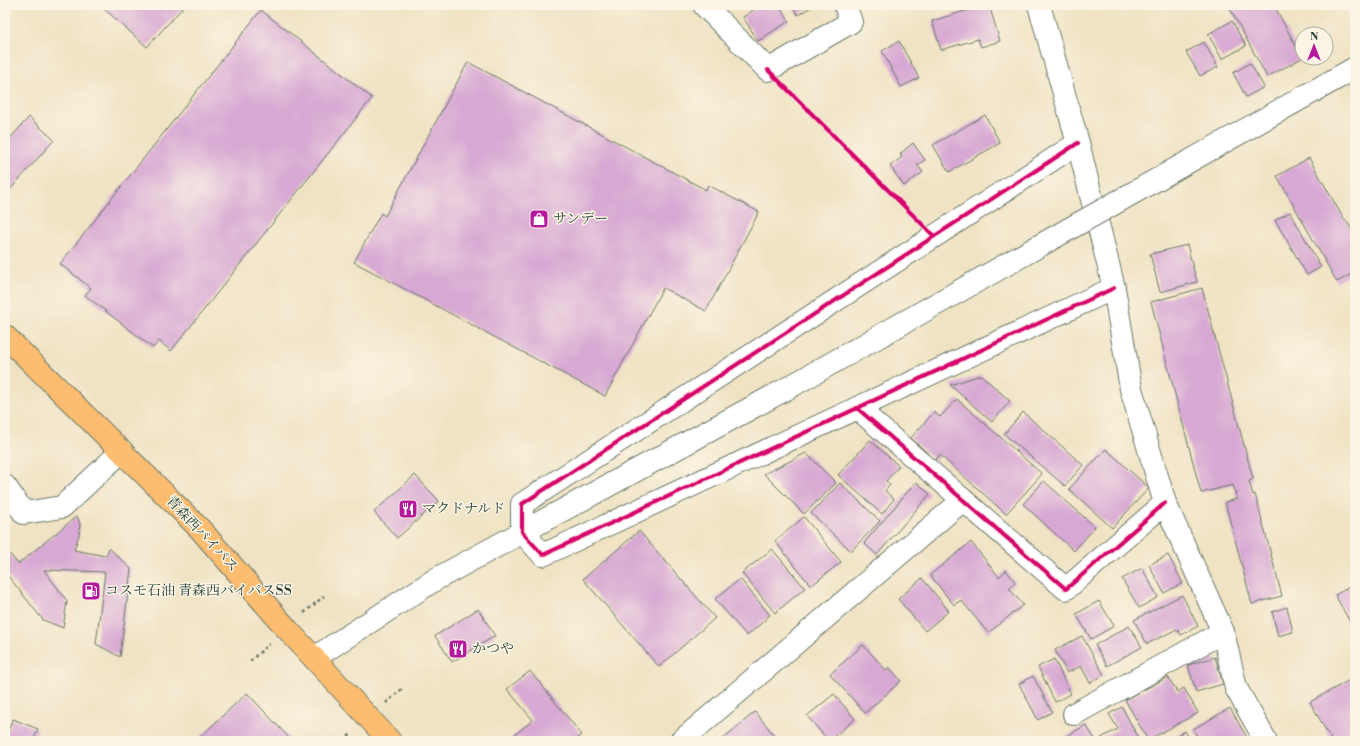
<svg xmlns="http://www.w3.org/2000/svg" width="1360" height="746" viewBox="0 0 1360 746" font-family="'Libre Bodoni','Noto Serif JP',serif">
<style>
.building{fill:#d7a8d3}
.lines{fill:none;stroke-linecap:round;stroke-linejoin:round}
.minor-casing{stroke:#687766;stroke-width:24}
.highway-casing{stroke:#687766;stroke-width:24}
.path{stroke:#687766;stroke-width:2.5;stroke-dasharray:3 3;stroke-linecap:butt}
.minor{stroke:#fff;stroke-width:22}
.highway{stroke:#fcbd6f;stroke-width:22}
.minor-bridge-casing{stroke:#687766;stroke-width:24;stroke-linecap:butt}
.minor-bridge{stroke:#fff;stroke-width:22}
.cycleway-casing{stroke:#fcf5e5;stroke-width:6}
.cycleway{stroke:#d6006c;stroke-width:4}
.labels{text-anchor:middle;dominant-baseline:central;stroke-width:3;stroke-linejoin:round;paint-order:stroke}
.poi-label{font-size:14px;fill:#1f3d34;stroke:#fcf5e5;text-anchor:start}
.street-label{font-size:14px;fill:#1f3d34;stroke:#fcf5e5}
</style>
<rect width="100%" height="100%" fill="#fcf5e5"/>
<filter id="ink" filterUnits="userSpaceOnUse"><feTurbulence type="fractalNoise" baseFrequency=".025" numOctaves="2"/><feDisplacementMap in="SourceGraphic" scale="8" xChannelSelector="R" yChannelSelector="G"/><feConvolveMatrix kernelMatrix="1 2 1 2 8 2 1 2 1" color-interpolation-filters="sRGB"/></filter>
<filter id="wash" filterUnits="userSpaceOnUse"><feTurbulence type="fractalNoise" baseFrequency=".012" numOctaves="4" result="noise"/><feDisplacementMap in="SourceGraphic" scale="16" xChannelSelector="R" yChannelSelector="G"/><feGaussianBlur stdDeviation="0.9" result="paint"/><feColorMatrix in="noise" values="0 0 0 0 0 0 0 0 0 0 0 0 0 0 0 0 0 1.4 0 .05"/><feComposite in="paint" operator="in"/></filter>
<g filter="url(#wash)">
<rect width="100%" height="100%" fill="#f0e3c4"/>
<g id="blocks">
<!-- building -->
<g class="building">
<polygon points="100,5 185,5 147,47"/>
<polygon points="761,5 779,5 789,21 758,41 743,17"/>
<polygon points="791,5 814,5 798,15"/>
<polygon points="985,5 989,5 1000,41 981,47 978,39 941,50 932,21"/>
<polygon points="1228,5 1274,5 1302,58 1267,77"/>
<polygon points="261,10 372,98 171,351 159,341 153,348 85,295 91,288 60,264"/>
<polygon points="1232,21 1246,46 1222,59 1208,34"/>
<polygon points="899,41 919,78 901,87 882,51"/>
<polygon points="1204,42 1218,67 1200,76 1186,52"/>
<polygon points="468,62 706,190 708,185 759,212 706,311 663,288 605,396 354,262 381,213 385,216"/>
<polygon points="1250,63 1264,87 1246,97 1233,73"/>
<polygon points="985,115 1000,143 949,172 933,145"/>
<polygon points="29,117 54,140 9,191 5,187 5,144"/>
<polygon points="913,143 925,160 917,165 923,172 904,186 890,166 902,157 900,154"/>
<polygon points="1309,158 1345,221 1346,220 1355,235 1355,272 1337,282 1277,176"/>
<polygon points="1290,212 1321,267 1307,275 1275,220"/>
<polygon points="1187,245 1197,282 1160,292 1150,254"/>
<polygon points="1202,288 1253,479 1249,481 1253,495 1255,494 1282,596 1252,604 1225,502 1237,499 1233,485 1201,493 1151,302"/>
<polygon points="981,375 1010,401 992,422 950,385"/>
<polygon points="957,399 1042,474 1006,514 940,455 935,460 911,438 934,412 940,417"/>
<polygon points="1023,412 1083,465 1065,486 1004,434"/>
<polygon points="870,440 899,466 886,481 890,485 885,491 894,499 882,514 838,475"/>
<polygon points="1106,449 1149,488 1112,528 1069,489"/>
<polygon points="806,453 836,483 804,514 764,474"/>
<polygon points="415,475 439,501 397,538 374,512"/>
<polygon points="1044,481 1095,527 1074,551 1023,504"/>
<polygon points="916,482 930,494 877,555 864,543"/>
<polygon points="840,483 880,521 851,551 811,513"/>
<polygon points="77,516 80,524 79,535 74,550 106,556 109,548 131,569 120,657 96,644 105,572 44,570 67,601 63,628 43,620 5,572 5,556 9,553 18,564"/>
<polygon points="804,517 841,562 811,586 775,541"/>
<polygon points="639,531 715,618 659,667 583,579"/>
<polygon points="971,542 999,577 1006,570 1015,582 1009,588 1023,605 988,633 961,600 954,605 930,575"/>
<polygon points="772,549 805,588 775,613 742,573"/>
<polygon points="1168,555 1183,583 1164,593 1149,565"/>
<polygon points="1142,568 1158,597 1139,608 1122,579"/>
<polygon points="922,578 949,611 925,631 898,599"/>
<polygon points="740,579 770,615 747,636 715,599"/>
<polygon points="1355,584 1355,631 1335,595"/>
<polygon points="1182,595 1198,626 1181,635 1177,629 1147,644 1134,620"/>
<polygon points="1099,601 1114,626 1091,639 1076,614"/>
<polygon points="1287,607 1293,632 1278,636 1272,612"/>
<polygon points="478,609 495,636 452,662 435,636"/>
<polygon points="1129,626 1142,647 1107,666 1095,645"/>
<polygon points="1082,636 1104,675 1090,683 1081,666 1067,673 1055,650"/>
<polygon points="863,645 886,670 889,667 901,681 865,713 830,674"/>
<polygon points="1215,657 1223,684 1196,692 1188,665"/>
<polygon points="1054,659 1071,694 1055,702 1038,667"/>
<polygon points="530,671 582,735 574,741 507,741 533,720 507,689"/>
<polygon points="1033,676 1052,712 1038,720 1019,684"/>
<polygon points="1168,677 1177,692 1184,688 1198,713 1148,740 1125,700"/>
<polygon points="1355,677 1355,741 1332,741 1310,702"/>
<polygon points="247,693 292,741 202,741 199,738"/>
<polygon points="834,694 855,719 829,741 807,716"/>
<polygon points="1122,707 1140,741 1103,741 1101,738 1118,729 1109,714"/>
<polygon points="1230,708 1249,741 1200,741 1193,729"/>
<polygon points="755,712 779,741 720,741"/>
<polygon points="13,719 38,729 33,741 5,741 5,738"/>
<polygon points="1086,725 1096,741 1058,741"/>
<polygon points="1185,731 1191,741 1168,741"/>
</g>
</g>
</g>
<g filter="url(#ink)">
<use href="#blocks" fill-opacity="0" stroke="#687766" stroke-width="1"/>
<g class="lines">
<!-- minor casing -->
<g class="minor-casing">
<g id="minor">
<polyline points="704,5 768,70 851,22 845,5"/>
<polyline points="1039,5 1078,143 1114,288 1131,389 1165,503 1223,632 1236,688 1266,741"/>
<polyline points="1078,143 522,504 522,532 543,555 1114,288"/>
<polyline points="857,408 1066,589 1165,503"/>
<polyline points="5,486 24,513 62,507 122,451"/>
<polyline points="314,658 436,579 786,389 1069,229"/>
<polyline points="1074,714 1223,632"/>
<polyline points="681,741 963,500"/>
</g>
</g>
<!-- highway casing -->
<g class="highway-casing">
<polyline id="highway" points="5,336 200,529 287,629 390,741"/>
</g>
<!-- path -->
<g class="path">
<polyline points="304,613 324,596"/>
<polyline points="250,661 269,644"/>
<polyline points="386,703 402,689"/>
<polyline points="344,741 352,733"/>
</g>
<!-- minor -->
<use href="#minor" class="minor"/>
<!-- highway -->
<use href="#highway" class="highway"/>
<!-- minor-bridge casing -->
<g class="minor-bridge-casing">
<polyline id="minor-bridge" points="1069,229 1355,68"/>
</g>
<!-- minor-bridge -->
<use href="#minor-bridge" class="minor-bridge"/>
<!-- cycleway casing -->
<g class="cycleway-casing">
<g id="cycleway">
<polyline points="768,70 934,236"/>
<polyline points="1078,143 522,504 522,532 543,555 1114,288"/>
<polyline points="857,408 1066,589 1165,503"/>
</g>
</g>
<!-- cycleway -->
<use href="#cycleway" class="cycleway"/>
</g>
</g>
<!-- icons -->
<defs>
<g id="shop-square" transform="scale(1)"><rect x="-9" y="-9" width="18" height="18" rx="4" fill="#b5179e" stroke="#fcf5e5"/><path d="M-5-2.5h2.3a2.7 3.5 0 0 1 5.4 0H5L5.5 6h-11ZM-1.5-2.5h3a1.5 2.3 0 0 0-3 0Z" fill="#fff"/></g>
<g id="restaurant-square" transform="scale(1)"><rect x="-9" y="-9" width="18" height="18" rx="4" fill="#b5179e" stroke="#fcf5e5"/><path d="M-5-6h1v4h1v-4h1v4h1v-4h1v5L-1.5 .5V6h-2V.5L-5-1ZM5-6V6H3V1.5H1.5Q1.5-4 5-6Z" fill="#fff"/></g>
<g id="fuel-square" transform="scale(1)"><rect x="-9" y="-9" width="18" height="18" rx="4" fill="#b5179e" stroke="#fcf5e5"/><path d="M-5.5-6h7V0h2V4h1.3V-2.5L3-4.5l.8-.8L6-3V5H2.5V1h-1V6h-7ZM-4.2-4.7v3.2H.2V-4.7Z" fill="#fff"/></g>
</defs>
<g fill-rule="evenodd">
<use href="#shop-square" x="539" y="219"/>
<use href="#restaurant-square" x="408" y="509"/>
<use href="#fuel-square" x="91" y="591"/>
<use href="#restaurant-square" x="458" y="649"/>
</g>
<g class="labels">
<!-- poi labels -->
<g class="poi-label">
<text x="553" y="219">サンデー</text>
<text x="422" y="509">マクドナルド</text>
<text x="105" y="591">コスモ石油 青森西バイパスSS</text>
<text x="472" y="649">かつや</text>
</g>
<!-- street labels -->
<g class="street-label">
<text transform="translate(202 534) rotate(47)">青森西バイパス</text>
</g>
</g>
<!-- margin -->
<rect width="1360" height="746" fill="none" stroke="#fcf5e5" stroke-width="20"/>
<!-- north arrow -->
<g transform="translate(1314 46)"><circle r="19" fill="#fcf5e5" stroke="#a4ab9e"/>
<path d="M0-3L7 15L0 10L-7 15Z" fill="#b5179e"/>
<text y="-6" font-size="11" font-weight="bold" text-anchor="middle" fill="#1f3d34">N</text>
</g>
</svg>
